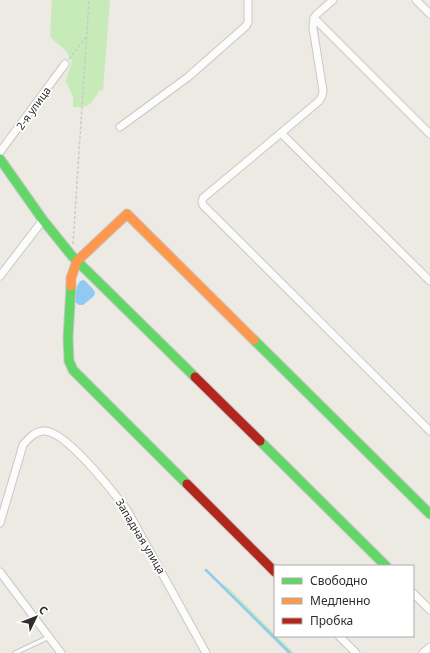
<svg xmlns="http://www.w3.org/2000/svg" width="430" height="653" viewBox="0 0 430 653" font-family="'Noto Sans',sans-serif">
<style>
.green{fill:#c6ebb9}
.water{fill:#90caf3}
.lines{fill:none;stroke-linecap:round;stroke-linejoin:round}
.stream{stroke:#90caf3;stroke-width:2.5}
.lane-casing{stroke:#c9c8c8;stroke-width:5.5}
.street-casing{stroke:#c9c8c8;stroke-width:9}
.fast-casing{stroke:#c9c8c8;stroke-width:11}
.slow-casing{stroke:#c9c8c8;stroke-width:11}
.jam-casing{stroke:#c9c8c8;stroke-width:11}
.path{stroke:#cacac9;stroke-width:1.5;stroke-dasharray:3 2;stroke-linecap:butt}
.lane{stroke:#fcfcfb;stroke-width:3.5}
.street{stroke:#fcfcfb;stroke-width:7}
.fast{stroke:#63d668;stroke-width:9}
.slow{stroke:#ff974d;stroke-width:9}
.jam{stroke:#b3261e;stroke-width:9}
.labels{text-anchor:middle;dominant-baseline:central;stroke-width:3.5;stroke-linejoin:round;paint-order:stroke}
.street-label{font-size:11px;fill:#2d2d2d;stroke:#fff}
</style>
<rect width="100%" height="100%" fill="#eceae3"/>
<!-- green -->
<g class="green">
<path d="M 52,0 L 110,0 L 103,90 L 99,91 C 91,104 90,108 73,107 L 73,97 L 66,81 L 72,61 L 65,50 L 50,37 Z"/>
<polygon points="221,584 224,585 231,590 275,634 275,636 277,636 294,653 287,653 220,585"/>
</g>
<!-- water -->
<path class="water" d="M 84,280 L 93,289 L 95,292 L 94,296 L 83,305 L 79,305 L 75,302 C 75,295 76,287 80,281 Z"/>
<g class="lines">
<!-- stream -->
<polyline class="stream" points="206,570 290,653"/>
<!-- lane casing -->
<g class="lane-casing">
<polyline id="lane" points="15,653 49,637"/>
</g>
<!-- street casing -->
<g class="street-casing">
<g id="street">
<path d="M 333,0 L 316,15 C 313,19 313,23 313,28 L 323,91 L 322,96 L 319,101 L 281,133 L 203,198 L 202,202 L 203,205 L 430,431"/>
<polyline points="416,0 430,14"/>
<polyline points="314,18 430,134"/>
<polyline points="120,127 188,77 246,26 248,22 248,0"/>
<polyline points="281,133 430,281"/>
<polyline points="0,152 65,64"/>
<polyline points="0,276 43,220"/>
<path d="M 0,523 L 23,445 C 28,439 34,432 43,431 C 64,428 114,493 127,510 L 206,653"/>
<polyline points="0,572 61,653"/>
<polyline points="413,593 430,610"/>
<polyline points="339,636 356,653"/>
<polyline points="423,653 430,647"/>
</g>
</g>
<!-- fast casing -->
<g class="fast-casing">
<g id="fast">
<polyline points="0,159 43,220 72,256 195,377"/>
<polyline points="71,286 68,338 69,361 73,370 187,484"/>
<polyline points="254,340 430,514"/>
<polyline points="260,441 386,566"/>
</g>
</g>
<!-- slow casing -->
<g class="slow-casing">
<polyline id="slow" points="71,286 71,278 77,261 127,214 254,340"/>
</g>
<!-- jam casing -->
<g class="jam-casing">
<g id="jam">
<polyline points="195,377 260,441"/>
<polyline points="187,484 275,572"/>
</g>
</g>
<!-- path -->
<g class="path">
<polyline points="69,59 86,37"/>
<polyline points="73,244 89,0"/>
</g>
<!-- lane -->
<use href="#lane" class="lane"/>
<!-- street -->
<use href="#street" class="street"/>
<!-- fast -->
<use href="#fast" class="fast"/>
<!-- slow -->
<use href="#slow" class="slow"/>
<!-- jam -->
<use href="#jam" class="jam"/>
</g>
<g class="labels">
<!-- street labels -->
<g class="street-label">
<text transform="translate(33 108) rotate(-54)">2-я улица</text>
<text transform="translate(141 536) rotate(59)">Западная улица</text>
</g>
</g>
<!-- legend -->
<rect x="274" y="565" width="140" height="72" fill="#ffffff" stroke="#ababab"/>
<rect x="282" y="578" width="20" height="6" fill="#63d668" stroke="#ababab"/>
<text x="310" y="585" font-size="12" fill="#2d2d2d">Свободно</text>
<rect x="282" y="598" width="20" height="6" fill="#ff974d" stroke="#ababab"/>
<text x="310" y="605" font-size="12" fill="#2d2d2d">Медленно</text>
<rect x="282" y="618" width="20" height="6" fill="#b3261e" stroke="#ababab"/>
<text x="310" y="625" font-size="12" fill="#2d2d2d">Пробка</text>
<!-- north arrow -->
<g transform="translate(36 617) rotate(47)" stroke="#ffffff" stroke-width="3" paint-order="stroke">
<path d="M0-3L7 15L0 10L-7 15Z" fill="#2d2d2d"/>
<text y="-6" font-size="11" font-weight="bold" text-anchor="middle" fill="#2d2d2d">С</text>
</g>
</svg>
